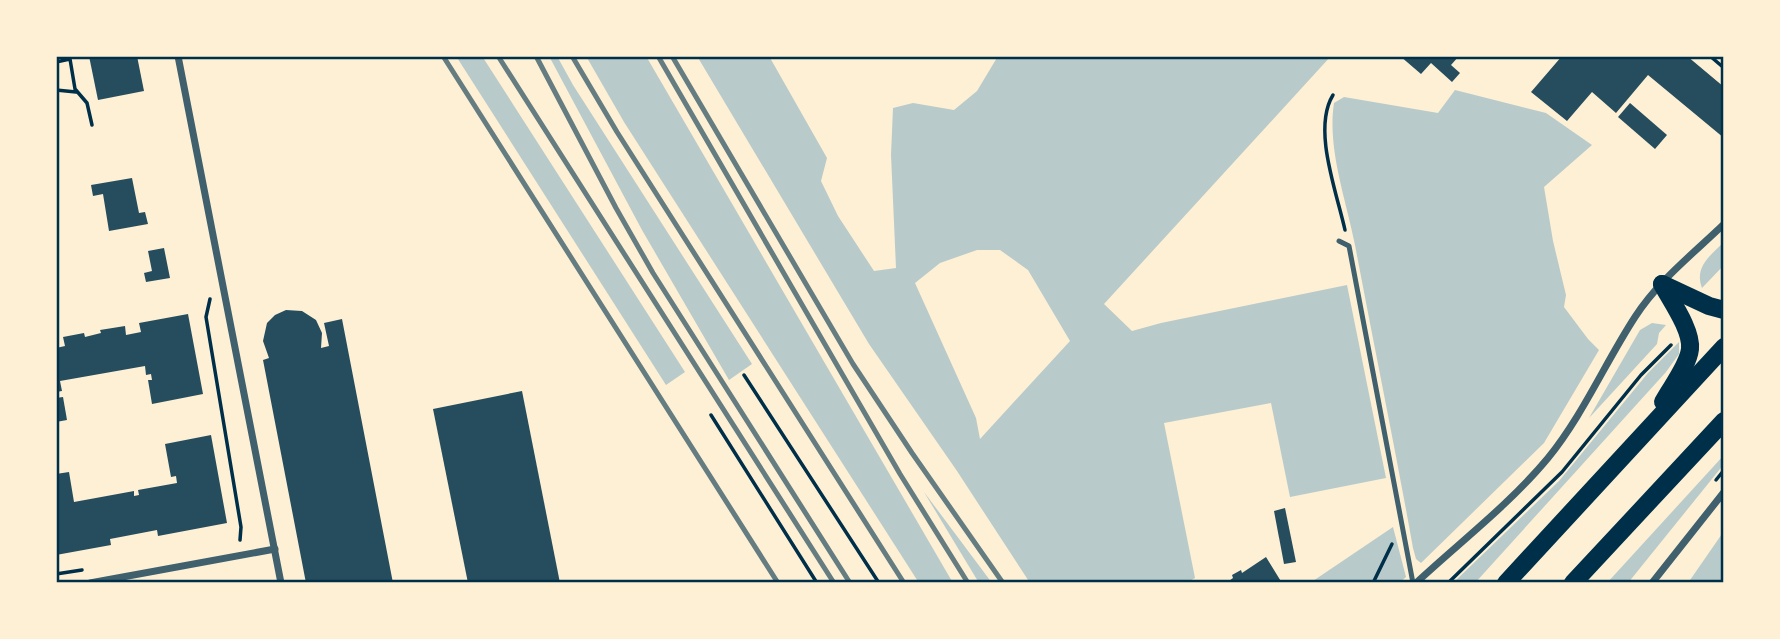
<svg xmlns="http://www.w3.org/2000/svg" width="1780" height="639" viewBox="0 0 1780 639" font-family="Commissioner,sans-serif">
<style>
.green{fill:#b9caca;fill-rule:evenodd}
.building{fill:#264d5e}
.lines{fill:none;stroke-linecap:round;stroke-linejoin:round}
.path{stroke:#003049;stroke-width:3.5}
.service{stroke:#3f606c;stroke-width:5}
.minor{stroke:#3f606c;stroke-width:7}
.primary{stroke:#003049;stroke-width:18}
.rail{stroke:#657d81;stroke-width:5}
.neatline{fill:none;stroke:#003049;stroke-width:2.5}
</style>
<rect width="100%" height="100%" fill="#fdf0d5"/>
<!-- green -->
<g class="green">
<polygon points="456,56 482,56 685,372 666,385"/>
<polygon points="549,56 557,56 573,85 752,364 729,380 642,230"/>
<polygon points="586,56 646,56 953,583 919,583 624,122"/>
<path d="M 697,56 L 769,56 L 827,158 L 821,181 L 838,216 L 874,271 L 896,268 L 891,155 L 893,108 L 913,103 L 954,110 L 977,91 L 998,56 L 1331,56 L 1104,304 L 1132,331 L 1161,323 L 1347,285 L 1386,478 L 1290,497 L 1271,403 L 1164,423 L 1195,578 L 1186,583 L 1030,583 L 957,471 L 869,344 ZM 977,250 L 1000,250 L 1028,270 L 1070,341 L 980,439 L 976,418 L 915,283 L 940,263 Z"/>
<path d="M 1455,90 L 1546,113 L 1592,145 L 1544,187 L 1553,241 L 1566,295 L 1564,307 L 1588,339 L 1599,350 L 1544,443 L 1421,563 L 1416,559 L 1413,548 C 1395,447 1374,346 1355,245 C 1346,199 1327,149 1334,103 L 1344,97 L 1438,113 Z"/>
<path d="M 1724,242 L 1724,265 L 1702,288 C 1694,267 1710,256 1724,242 Z"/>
<polygon points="1652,323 1666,325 1659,333 1657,344 1589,418 1640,330"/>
<polygon points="1679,342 1679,354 1666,372 1475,583 1453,583 1559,481 1648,373"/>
<polygon points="1724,455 1724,464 1628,583 1607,583"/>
<polygon points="924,492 992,583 979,583"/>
<polygon points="1393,527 1406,577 1399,583 1310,583"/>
<polygon points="1724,531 1724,583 1688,583"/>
</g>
<!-- building -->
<g class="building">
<polygon points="89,56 137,56 144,91 98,100"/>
<polygon points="1400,56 1459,56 1451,65 1460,73 1452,82 1431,63 1421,74"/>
<polygon points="1562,56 1687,56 1724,87 1724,138 1648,75 1616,113 1592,92 1567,121 1531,92"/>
<polygon points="1630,103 1667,135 1655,149 1618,117"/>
<polygon points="132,178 139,213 145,212 148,224 109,231 103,194 93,196 91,185"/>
<polygon points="164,248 170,278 146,282 144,273 152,271 148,251"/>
<polygon points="286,310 302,311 316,320 322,333 321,348 329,346 324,323 342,319 393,583 306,583 263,360 269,358 263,341 267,323 275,315"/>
<polygon points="188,314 203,394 152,404 148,380 152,380 151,374 146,375 145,366 60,381 62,391 56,392 56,348 65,346 63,337 84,333 85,337 101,333 100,330 125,326 126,335 141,332 139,323"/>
<polygon points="522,391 560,583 468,583 433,409"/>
<polygon points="63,397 67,420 56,422 56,398"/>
<polygon points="211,435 227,523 158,536 157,530 110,539 111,545 56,555 56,474 69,472 74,502 134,491 134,496 139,495 138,490 177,483 176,476 171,477 165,444"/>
<polygon points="1285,508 1296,562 1284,564 1274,511"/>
<polygon points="1266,557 1282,583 1226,583 1233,578 1232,575 1241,570 1242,573"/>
</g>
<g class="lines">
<!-- path -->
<g class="path">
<polyline points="1710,56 1724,68"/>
<polyline points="56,62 70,59 75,89 87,103 92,125"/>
<polyline points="56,90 76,92"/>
<path d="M 1333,95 C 1312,129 1337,193 1345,230"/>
<polyline points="210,299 206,317 241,527 240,540"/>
<polyline points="744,375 879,583"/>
<polyline points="711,415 817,583"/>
<polyline points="1716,480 1724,470"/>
<polyline points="56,574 82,570"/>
<polyline points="1373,583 1392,544"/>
<polyline points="1448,583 1562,472 1641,375 1671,345"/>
</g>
<!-- service -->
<polyline class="service" points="1339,241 1349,246 1413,583"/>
<!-- minor -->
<g class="minor">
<polyline points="178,56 281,583"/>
<polyline points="90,583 275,549"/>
<path d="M 1416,583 C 1460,542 1510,504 1548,458 C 1583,415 1605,363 1635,317 C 1658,281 1694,253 1724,224"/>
<polyline points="1652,583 1724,492"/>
</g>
<!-- primary -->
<g class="primary">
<path d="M 1662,284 C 1671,301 1692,330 1690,349 C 1688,366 1671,387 1663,402"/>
<polyline points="1662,284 1709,306 1724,310"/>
<polyline points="1506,583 1724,347"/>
<polyline points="1573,583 1724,421"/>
</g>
<!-- rail -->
<g class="rail">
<polyline points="443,56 778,583"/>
<polyline points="498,56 834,583"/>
<polyline points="536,56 616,208 653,273 850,583"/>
<polyline points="572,56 617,132 904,583"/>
<polyline points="658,56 900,474 968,583"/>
<polyline points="672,56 853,364 912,453 1003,583"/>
</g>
</g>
<!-- border -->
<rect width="1780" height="639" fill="none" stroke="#fdf0d5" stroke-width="116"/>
<rect x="58" y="58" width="1664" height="523" class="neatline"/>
</svg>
